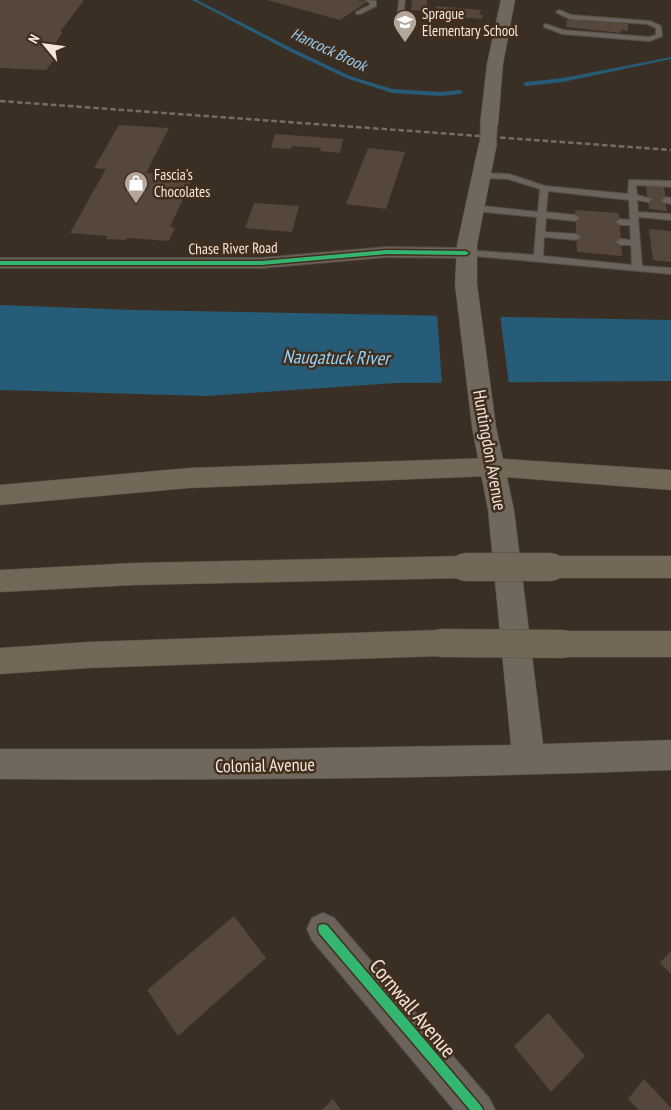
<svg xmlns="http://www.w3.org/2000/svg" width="671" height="1110" viewBox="0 0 671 1110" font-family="'PT Sans Narrow',sans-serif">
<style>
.water{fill:#275c78}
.pier{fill:#3a2f25}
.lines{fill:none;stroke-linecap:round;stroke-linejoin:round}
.stream{fill:#275c78;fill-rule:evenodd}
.building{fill:#55473b}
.lane-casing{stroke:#564d45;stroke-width:2}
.street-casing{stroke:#564d45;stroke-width:2}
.secondary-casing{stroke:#564d45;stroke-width:1}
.highway-casing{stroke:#564d45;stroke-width:1}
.lane{fill:#6a625b;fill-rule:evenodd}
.street{fill:#6a625b;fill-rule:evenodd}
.secondary{fill:#70675d;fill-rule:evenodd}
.highway{fill:#726857;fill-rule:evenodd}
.rail{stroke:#766d66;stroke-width:2.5;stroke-dasharray:5.5 3;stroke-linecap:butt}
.secondary-bridge-casing{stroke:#564d45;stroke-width:18;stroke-linecap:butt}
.highway-bridge-casing{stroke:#564d45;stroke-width:29;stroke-linecap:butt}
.secondary-bridge{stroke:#70675d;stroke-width:16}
.highway-bridge{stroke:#726857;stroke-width:28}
.cycleway-casing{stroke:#422e1d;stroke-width:3}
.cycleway{fill:#33b770;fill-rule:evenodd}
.labels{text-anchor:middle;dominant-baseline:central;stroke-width:5;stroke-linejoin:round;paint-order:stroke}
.far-poi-label{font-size:15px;fill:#f4e7dc;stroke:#422e1d;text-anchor:start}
.far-street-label{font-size:15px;fill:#f4e7dc;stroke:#422e1d}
.far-water-label{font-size:16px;font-style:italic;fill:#92d3fc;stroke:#422e1d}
.street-label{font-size:18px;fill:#f4e7dc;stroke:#422e1d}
.water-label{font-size:19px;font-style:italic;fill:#92d3fc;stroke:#422e1d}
.near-street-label{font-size:21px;fill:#f4e7dc;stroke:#422e1d}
</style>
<rect width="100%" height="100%" fill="#3a2f25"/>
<!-- water -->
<polygon class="water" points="0,305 135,310 671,320 671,381 395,383 207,396 0,390"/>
<!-- pier -->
<polygon class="pier" points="437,313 500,314 509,385 442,385"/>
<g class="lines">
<!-- stream -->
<g class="stream">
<polygon points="192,0 197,0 293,49 350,76 392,89 441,92 460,90 463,92 460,94 441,96 392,93 346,78 289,51"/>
<polygon points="671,57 671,59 563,82 526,86 523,84 526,82 563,78"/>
</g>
</g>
<!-- building -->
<g class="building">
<polygon points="0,0 84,0 60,32 63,32 49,52 59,53 46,70 0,68"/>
<polygon points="267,0 358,0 367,2 340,20"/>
<polygon points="412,0 427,0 427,11 411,10"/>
<polygon points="436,6 481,10 479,15 483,15 482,19 436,15"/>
<polygon points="580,19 628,24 628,31 621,30 621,33 566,27 567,20"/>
<polygon points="119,125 169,128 146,173 193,177 170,227 175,228 169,241 127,238 126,240 106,239 107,236 70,233 106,169 94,168"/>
<polygon points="275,134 343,139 340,153 320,151 321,148 292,146 291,149 271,148"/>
<polygon points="368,148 405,152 386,209 346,204"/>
<polygon points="646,186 664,187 667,211 649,209"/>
<polygon points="254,203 299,206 292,232 245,228"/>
<polygon points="575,210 619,213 622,256 577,252"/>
<polygon points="649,229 671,231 671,262 653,260"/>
<polygon points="234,916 266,958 178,1036 147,990"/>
<polygon points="671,951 671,974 660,963"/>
<polygon points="548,1013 585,1056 551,1092 514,1046"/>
<polygon points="644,1079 671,1108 671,1110 639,1110 628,1099"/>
<polygon points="333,1099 341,1110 322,1110"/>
</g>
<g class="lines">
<!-- lane casing -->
<g class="lane-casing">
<g id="lane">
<polygon points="365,0 376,1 376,6 360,14 356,14 356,12 370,5 370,3"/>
<polygon points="399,0 405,0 403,18 400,20 397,18"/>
<polygon points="559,10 571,15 650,21 661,26 662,36 650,41 635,40 562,34 544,27 544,25 546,24 563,30 649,37 656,35 656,28 647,24 570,19 557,13 556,12"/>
<path d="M 482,173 L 509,174 L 545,186 L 628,194 L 629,180 L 671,181 L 671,187 L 636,185 L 637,195 L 652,199 L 648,202 L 637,200 L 638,212 L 671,214 L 671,220 L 638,217 L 642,266 L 671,268 L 671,274 L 463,255 L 461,253 L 466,250 L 534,255 L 537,217 L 475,211 L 471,208 L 475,205 L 538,212 L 540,189 L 508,179 L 479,178 L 478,176 ZM 548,191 L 629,200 L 630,220 L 620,219 L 616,222 L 620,225 L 630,225 L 631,240 L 621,239 L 616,242 L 621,245 L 631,245 L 632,265 L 543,256 L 544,237 L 576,240 L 581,237 L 576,234 L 545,232 L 546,218 L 575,221 L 579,218 L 575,215 L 546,212 Z"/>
<polygon points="666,197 671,198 671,204 663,202 662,200"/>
</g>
</g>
<!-- street casing -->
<g class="street-casing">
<g id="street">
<polygon points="387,247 466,248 472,249 475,253 472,257 466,258 387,257 261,268 0,268 0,258 261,258"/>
<polygon points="323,913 334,918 489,1098 495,1110 454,1110 312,940 307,929 312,918"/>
</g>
</g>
<!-- secondary casing -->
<g class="secondary-casing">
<g id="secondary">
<polygon points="501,0 515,0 503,64 498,125 495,129 489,130 483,129 480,125 487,64"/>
<path d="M 488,138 L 494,139 L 497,143 L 477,245 L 477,284 L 496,427 L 514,510 L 543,744 L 671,740 L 671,770 C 448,778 224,781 0,779 L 0,749 L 252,749 L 511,745 L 488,510 L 472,427 L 455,284 L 457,245 L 479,143 L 482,139 Z"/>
</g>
</g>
<!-- highway casing -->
<g class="highway-casing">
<g id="highway">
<polygon points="491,458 671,470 671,490 491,476 189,488 0,505 0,485 189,468"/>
<polygon points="465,556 475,559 479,567 475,575 465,578 134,585 0,592 0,570 134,563"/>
<polygon points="551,556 671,556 671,578 551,578 541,575 537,567 541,559"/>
<polygon points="441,630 451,634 456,643 451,652 441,656 88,668 0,674 0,648 88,642"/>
<polygon points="563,631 671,631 671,657 563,657 553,653 548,644 553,635"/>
</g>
</g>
<!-- lane -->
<use href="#lane" class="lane"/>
<!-- street -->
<use href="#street" class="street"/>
<!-- secondary -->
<use href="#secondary" class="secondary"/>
<!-- highway -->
<use href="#highway" class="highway"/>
<!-- rail -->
<polyline class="rail" points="0,101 671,150"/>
<!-- secondary-bridge casing -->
<g class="secondary-bridge-casing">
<polyline id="secondary-bridge" points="488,143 489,125"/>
</g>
<!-- highway-bridge casing -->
<g class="highway-bridge-casing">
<g id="highway-bridge">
<polyline points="465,567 551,567"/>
<polyline points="441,643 563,644"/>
</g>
</g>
<!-- secondary-bridge -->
<use href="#secondary-bridge" class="secondary-bridge"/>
<!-- highway-bridge -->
<use href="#highway-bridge" class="highway-bridge"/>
<!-- cycleway casing -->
<g class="cycleway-casing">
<g id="cycleway">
<polygon points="387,250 466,251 469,253 466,255 387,254 261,265 0,265 0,261 261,261"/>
<polygon points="323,924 327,925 481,1106 483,1110 470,1110 319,933 318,929 319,925"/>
</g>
</g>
<!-- cycleway -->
<use href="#cycleway" class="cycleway"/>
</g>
<!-- icons -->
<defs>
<g id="school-pin" transform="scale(1.25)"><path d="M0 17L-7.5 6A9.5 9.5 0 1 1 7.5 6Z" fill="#b3a79c" stroke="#422e1d"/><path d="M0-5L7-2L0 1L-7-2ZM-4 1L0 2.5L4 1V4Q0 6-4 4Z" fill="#fff"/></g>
<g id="shop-pin" transform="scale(1.25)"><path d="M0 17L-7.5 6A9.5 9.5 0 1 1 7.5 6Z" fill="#b3a79c" stroke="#422e1d"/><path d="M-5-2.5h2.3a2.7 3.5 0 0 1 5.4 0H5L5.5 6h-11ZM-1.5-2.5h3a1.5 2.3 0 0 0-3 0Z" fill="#fff"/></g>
</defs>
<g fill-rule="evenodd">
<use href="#school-pin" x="405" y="22"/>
<use href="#shop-pin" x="136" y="183"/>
</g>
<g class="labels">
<!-- far-poi labels -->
<g class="far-poi-label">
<text x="422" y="13">Sprague<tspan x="422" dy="17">Elementary School</tspan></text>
<text x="154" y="174">Fascia's<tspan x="154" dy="17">Chocolates</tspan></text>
</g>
<!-- far-street labels -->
<g class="far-street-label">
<text transform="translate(233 248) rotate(-1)">Chase River Road</text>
</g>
<!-- far-water labels -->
<g class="far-water-label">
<text transform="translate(329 49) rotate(25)">Hancock Brook</text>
</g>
<!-- street labels -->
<g class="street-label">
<text transform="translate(490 450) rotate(80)">Huntingdon Avenue</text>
<text transform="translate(265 765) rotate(-1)">Colonial Avenue</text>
</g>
<!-- water labels -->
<g class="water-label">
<text transform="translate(336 357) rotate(1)">Naugatuck River</text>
</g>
<!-- near-street labels -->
<g class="near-street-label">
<text transform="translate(413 1008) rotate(50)">Cornwall Avenue</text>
</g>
</g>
<!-- north arrow -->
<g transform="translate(45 45) rotate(299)" stroke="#422e1d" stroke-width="4" paint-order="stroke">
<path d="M0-4L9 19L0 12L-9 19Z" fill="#f4e7dc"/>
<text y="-8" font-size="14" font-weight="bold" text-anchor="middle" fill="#f4e7dc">N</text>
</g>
</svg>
